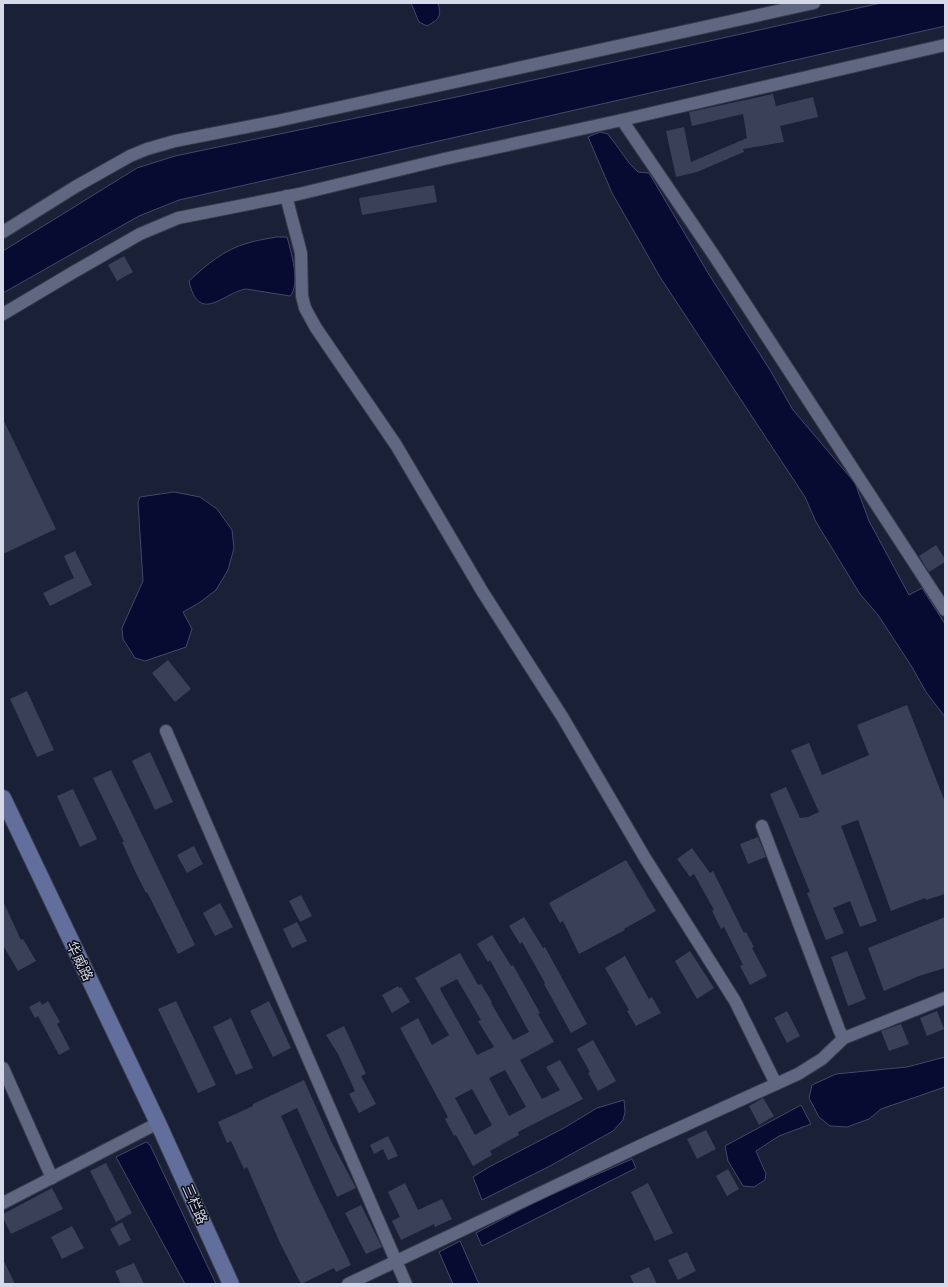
<svg xmlns="http://www.w3.org/2000/svg" width="948" height="1287" viewBox="0 0 948 1287" font-family="Cabin,'Noto Sans SC',sans-serif">
<style>
.water{fill:#070a31;stroke:#454868}
.building{fill:#394058;fill-rule:evenodd}
.lines{fill:none;stroke-linecap:round;stroke-linejoin:round}
.minor-casing{stroke:#383b4d;stroke-width:14}
.secondary-casing{stroke:#383b4d;stroke-width:18}
.minor{stroke:#5f6781;stroke-width:12}
.secondary{stroke:#626e9c;stroke-width:16}
.labels{text-anchor:middle;dominant-baseline:central;stroke-width:3;stroke-linejoin:round;paint-order:stroke}
.street-label{font-size:14px;fill:#d5d9e8;stroke:#080a14}
</style>
<rect width="100%" height="100%" fill="#1a2036"/>
<!-- water -->
<g class="water">
<path d="M 411,3 L 438,3 C 442,17 439,19 427,26 L 419,22 Z"/>
<polygon points="881,3 945,3 945,26 179,200 139,216 3,293 3,251 137,168 175,156 461,96"/>
<polygon points="600,132 608,134 630,164 638,172 649,173 708,273 770,370 793,410 855,483 869,521 909,595 922,588 945,624 945,717 926,692 912,667 878,615 860,594 816,522 805,497 660,277 612,193 588,137"/>
<path d="M 276,237 L 287,237 C 291,252 301,284 290,296 L 246,289 C 224,292 199,326 189,281 C 206,265 225,249 248,243 C 257,240 267,239 276,237 Z"/>
<polygon points="174,492 200,497 217,509 232,530 234,548 228,570 216,590 199,603 183,612 192,629 186,647 145,661 135,658 123,639 122,628 143,581 138,502 140,497"/>
<polygon points="945,1057 945,1087 881,1109 869,1119 847,1127 830,1126 819,1117 809,1098 812,1085 836,1074 907,1067"/>
<polygon points="624,1100 625,1112 623,1120 613,1131 548,1167 482,1200 473,1177 489,1167 564,1128 597,1108"/>
<polygon points="801,1105 811,1124 779,1136 756,1151 766,1174 765,1180 754,1187 743,1186 728,1161 725,1146"/>
<polygon points="146,1142 150,1145 216,1284 185,1284 116,1157"/>
<polygon points="632,1159 636,1168 482,1246 476,1233 539,1200"/>
<polygon points="460,1241 479,1284 453,1284 439,1252"/>
</g>
<!-- building -->
<g class="building">
<polygon points="773,94 776,106 813,97 818,117 780,126 784,142 743,149 744,152 697,172 676,177 666,131 684,127 691,162 747,138 743,114 692,126 689,112"/>
<polygon points="434,185 437,202 362,215 359,198"/>
<polygon points="124,256 133,272 117,281 108,265"/>
<polygon points="3,419 56,529 3,554"/>
<polygon points="936,545 945,559 945,562 929,572 919,556"/>
<polygon points="75,551 92,585 50,606 43,593 74,578 64,556"/>
<polygon points="168,660 191,689 175,702 152,673"/>
<polygon points="27,691 54,750 37,757 10,699"/>
<polygon points="907,705 945,802 945,894 926,900 925,898 891,911 858,820 841,826 877,921 860,927 850,901 833,908 844,933 826,940 807,893 810,892 770,794 786,787 800,818 808,817 819,812 791,750 809,743 822,775 869,755 857,725"/>
<polygon points="150,752 173,802 155,810 132,761"/>
<polygon points="111,770 195,945 178,954 147,892 146,893 134,869 122,842 124,842 93,778"/>
<polygon points="73,789 97,839 80,847 57,796"/>
<polygon points="758,837 766,857 748,864 740,844"/>
<polygon points="194,846 203,864 187,873 177,855"/>
<polygon points="692,848 710,873 713,871 744,933 746,932 754,947 752,948 767,976 750,985 740,966 743,965 724,927 721,929 712,911 714,910 694,874 690,877 677,859"/>
<polygon points="626,860 656,911 624,929 625,930 579,954 563,921 560,923 549,903"/>
<polygon points="301,895 312,916 300,922 289,901"/>
<polygon points="3,901 21,940 23,939 36,961 18,971 3,945"/>
<polygon points="220,903 233,927 215,936 203,913"/>
<polygon points="524,917 543,948 545,947 587,1024 571,1033 544,984 545,983 522,942 520,944 509,926"/>
<polygon points="945,917 945,968 919,976 884,991 868,948"/>
<polygon points="297,922 307,941 292,948 283,929"/>
<path d="M 492,935 L 511,966 L 513,965 L 540,1013 L 538,1014 L 554,1042 L 520,1060 L 542,1099 L 560,1090 L 546,1067 L 560,1060 L 583,1099 L 518,1132 L 519,1135 L 490,1151 L 492,1155 L 473,1166 L 456,1135 L 454,1136 L 445,1119 L 448,1117 L 400,1028 L 418,1018 L 432,1045 L 449,1035 L 415,978 L 460,953 L 478,985 L 481,984 L 492,1002 L 491,1003 L 513,1040 L 529,1032 L 490,960 L 488,962 L 477,944 ZM 457,979 L 481,1020 L 478,1021 L 494,1047 L 477,1055 L 441,991 L 440,988 ZM 505,1070 L 526,1107 L 509,1116 L 489,1078 ZM 472,1089 L 492,1125 L 475,1135 L 455,1098 Z"/>
<polygon points="690,951 714,988 697,999 675,961"/>
<polygon points="847,951 866,999 848,1006 831,957"/>
<polygon points="625,956 649,999 652,997 661,1013 636,1026 627,1011 629,1010 605,968"/>
<polygon points="398,986 399,988 401,987 410,1002 392,1013 382,995"/>
<polygon points="40,1001 42,1005 48,1001 60,1022 57,1024 70,1049 59,1055 38,1016 35,1018 29,1007"/>
<polygon points="176,1001 216,1085 198,1093 158,1009"/>
<polygon points="269,1001 291,1048 273,1057 250,1011"/>
<polygon points="787,1011 800,1036 787,1043 774,1018"/>
<polygon points="937,1011 944,1029 927,1036 920,1018"/>
<polygon points="231,1018 253,1068 236,1075 213,1027"/>
<polygon points="901,1024 909,1044 889,1051 881,1031"/>
<polygon points="344,1026 366,1074 361,1076 376,1104 359,1113 349,1094 355,1091 338,1054 326,1035"/>
<polygon points="593,1040 616,1081 598,1091 588,1073 590,1072 577,1049"/>
<polygon points="304,1080 331,1141 356,1188 337,1197 297,1108 281,1116 315,1191 351,1265 336,1272 334,1268 301,1284 280,1243 247,1167 244,1169 231,1141 227,1143 218,1122 253,1106 253,1104"/>
<polygon points="763,1098 774,1116 759,1125 749,1106"/>
<polygon points="706,1130 716,1149 697,1159 687,1139"/>
<polygon points="388,1136 398,1156 388,1160 383,1149 374,1154 370,1145"/>
<polygon points="106,1163 132,1213 116,1222 90,1171"/>
<polygon points="728,1169 739,1189 727,1196 716,1176"/>
<polygon points="405,1183 418,1210 442,1199 452,1219 435,1227 434,1224 401,1240 392,1221 400,1217 388,1192"/>
<polygon points="648,1183 673,1233 655,1241 631,1192"/>
<polygon points="52,1188 63,1209 11,1234 3,1218 3,1214"/>
<polygon points="361,1205 382,1247 366,1254 345,1213"/>
<polygon points="122,1222 131,1240 119,1246 110,1229"/>
<polygon points="72,1226 84,1248 62,1259 51,1237"/>
<polygon points="687,1252 696,1271 678,1280 668,1260"/>
<polygon points="3,1259 15,1284 3,1284"/>
<polygon points="134,1263 144,1284 121,1284 115,1271"/>
<polygon points="649,1267 657,1284 634,1284 630,1276"/>
</g>
<g class="lines">
<!-- minor casing -->
<g class="minor-casing">
<g id="minor">
<polyline points="622,120 713,254 945,610"/>
<polyline points="286,196 301,253 302,296 305,308 316,328 396,445 482,591 563,718 645,858 735,1001 776,1084"/>
<polyline points="3,232 75,187 130,156 147,149 175,141 277,121 814,3"/>
<polyline points="3,314 72,273 140,234 178,218 299,194 444,159 622,120 945,45"/>
<polyline points="166,731 406,1284"/>
<polyline points="762,826 840,1032 844,1038"/>
<polyline points="3,1068 52,1178"/>
<polyline points="3,1203 158,1123"/>
<polyline points="348,1284 646,1143 798,1074 822,1059 844,1038 945,998"/>
</g>
</g>
<!-- secondary casing -->
<g class="secondary-casing">
<polyline id="secondary" points="3,798 158,1123 231,1284"/>
</g>
<!-- minor -->
<use href="#minor" class="minor"/>
<!-- secondary -->
<use href="#secondary" class="secondary"/>
</g>
<g class="labels">
<!-- street labels -->
<g class="street-label">
<text transform="translate(80 961) rotate(64)">华威路</text>
<text transform="translate(195 1204) rotate(66)">三栏路</text>
</g>
</g>
<!-- border -->
<rect width="948" height="1287" fill="none" stroke="#d5d9e8" stroke-width="8"/>
</svg>
